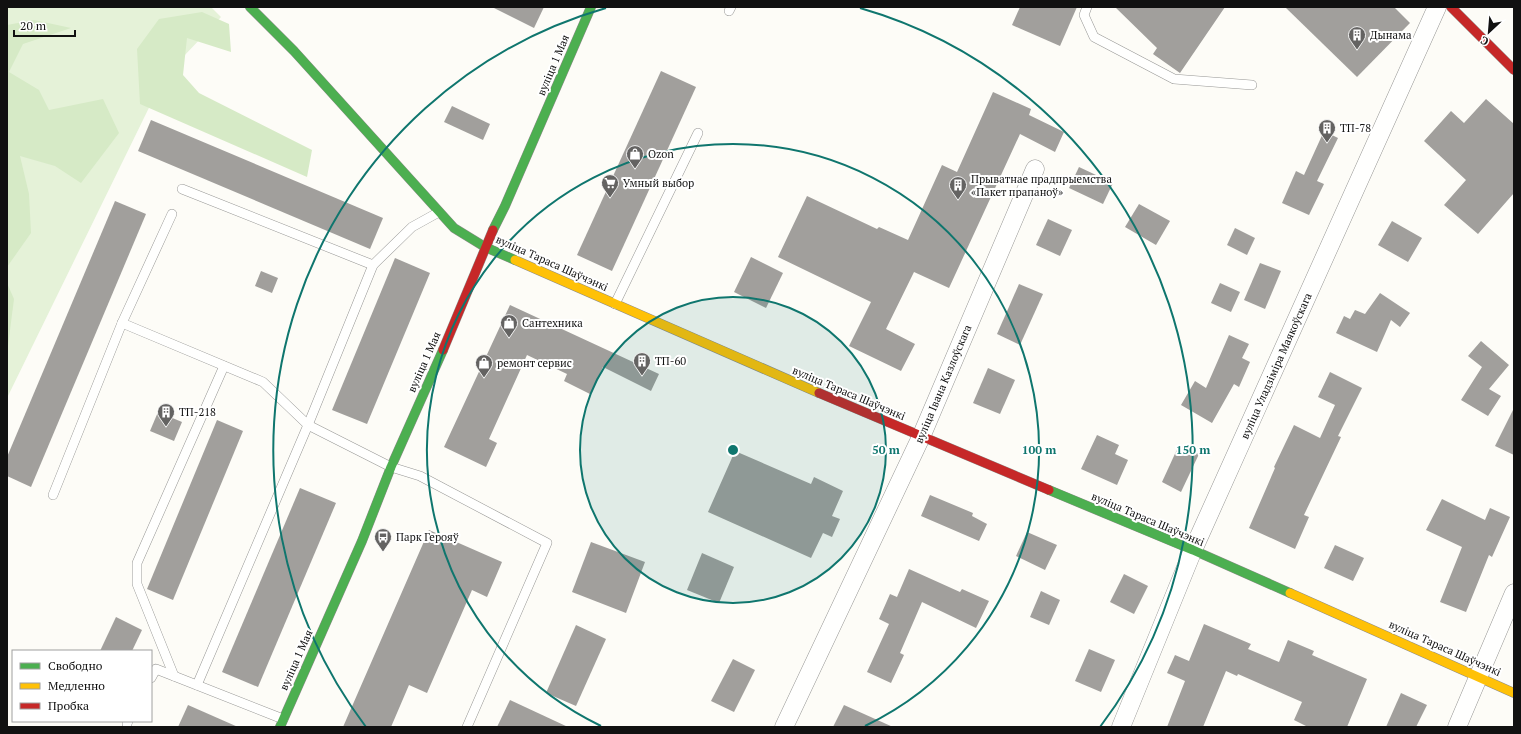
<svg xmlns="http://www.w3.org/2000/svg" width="1521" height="734" viewBox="0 0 1521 734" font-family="'PT Serif',serif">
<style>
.green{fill:#e5f2d8}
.forest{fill:#d6eac6}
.building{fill:#a19f9c}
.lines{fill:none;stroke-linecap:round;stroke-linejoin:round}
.lane-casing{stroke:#979795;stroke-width:10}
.street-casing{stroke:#979795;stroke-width:19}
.fast-casing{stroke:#8e8d8b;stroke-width:10}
.slow-casing{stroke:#8e8d8b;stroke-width:10}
.jam-casing{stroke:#8e8d8b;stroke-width:10}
.lane{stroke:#fffffe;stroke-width:9}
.street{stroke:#fffffe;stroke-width:18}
.fast{stroke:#4caf50;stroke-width:9}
.slow{stroke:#ffc107;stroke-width:9}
.jam{stroke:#c62828;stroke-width:9}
.ring{fill:none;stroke:#0f766e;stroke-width:2}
.labels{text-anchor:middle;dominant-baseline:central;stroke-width:4;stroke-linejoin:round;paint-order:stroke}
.poi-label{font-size:11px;fill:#111;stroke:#fff;text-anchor:start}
.street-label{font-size:11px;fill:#111;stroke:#fff}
.centre{fill:#0f766e;stroke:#fff;stroke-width:2}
.ring-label{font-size:12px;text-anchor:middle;font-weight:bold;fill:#0f766e;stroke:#fff;stroke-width:4;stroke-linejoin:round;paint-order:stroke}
</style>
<rect width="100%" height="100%" fill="#fdfcf7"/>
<!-- green -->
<polygon class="green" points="7,7 211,7 221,17 164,77 7,398"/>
<!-- forest -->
<g class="forest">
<polygon points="202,12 229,24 231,52 187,38 183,75 199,93 312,150 307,177 140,104 137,49 159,19"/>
<polygon points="34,20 71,28 23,44 9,72 39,90 49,110 103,99 119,133 81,183 55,166 20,156 29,194 31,233 7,267 7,25"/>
<polygon points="7,283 14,299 8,346 7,347"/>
</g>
<!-- building -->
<g class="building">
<polygon points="492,7 544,7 534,28"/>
<polygon points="1020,7 1077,7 1060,46 1012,25"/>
<polygon points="1115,7 1225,7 1180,73 1153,54 1157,48"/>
<polygon points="1285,7 1394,7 1410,23 1357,77"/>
<polygon points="661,71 696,87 612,271 577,255"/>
<polygon points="993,92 1031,109 1029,115 1064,132 1055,152 1020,134 949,288 914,272 886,329 915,344 901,371 849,346 871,302 778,257 807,196 877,229 879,227 908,240 942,165 957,172"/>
<polygon points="1486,99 1514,124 1514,193 1478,234 1444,205 1466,180 1424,141 1451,111 1464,123"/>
<polygon points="452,106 490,124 483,140 444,122"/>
<polygon points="151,120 383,218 370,249 138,151"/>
<polygon points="1324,131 1338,138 1317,181 1324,184 1309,215 1282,203 1296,171 1304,175"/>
<polygon points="1079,167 1113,183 1103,204 1069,188"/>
<polygon points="115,201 146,214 31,487 7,476 7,457"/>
<polygon points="1139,204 1170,221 1156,245 1125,227"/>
<polygon points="1048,219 1072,230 1060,256 1036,245"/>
<polygon points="1392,221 1422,238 1408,262 1378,245"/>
<polygon points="1235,228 1255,238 1247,255 1227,245"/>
<polygon points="751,257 783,273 766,308 734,292"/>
<polygon points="395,258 430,273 367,424 332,410"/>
<polygon points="1260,263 1281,271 1265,309 1244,300"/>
<polygon points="261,271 278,278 272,293 255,286"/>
<polygon points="1220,283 1240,292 1231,312 1211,303"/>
<polygon points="1019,284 1043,294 1020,345 997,334"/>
<polygon points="1380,293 1410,313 1400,327 1391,320 1377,352 1336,333 1344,316 1350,319 1355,310 1365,314"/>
<polygon points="510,305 659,374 651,391 603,367 590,394 564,381 567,374 527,355 489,439 497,443 486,467 444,447"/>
<polygon points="1229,335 1249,344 1242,358 1250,362 1239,387 1234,384 1212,423 1181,405 1195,381 1206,388"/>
<polygon points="1481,341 1509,365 1489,389 1501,396 1488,416 1461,400 1482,367 1468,356"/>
<polygon points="988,368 1015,380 1000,414 973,403"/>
<polygon points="1330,372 1362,388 1338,436 1341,437 1304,515 1309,517 1295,549 1249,528 1275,468 1274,467 1294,425 1320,438 1335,405 1318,397"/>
<polygon points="1514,408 1514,455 1495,446"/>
<polygon points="158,412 182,422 174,441 150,431"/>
<polygon points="217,420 243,431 173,600 147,589"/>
<polygon points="1097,435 1119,445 1115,454 1128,460 1117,485 1081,469"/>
<polygon points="1179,445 1199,454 1181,492 1162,482"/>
<polygon points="735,451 811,484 814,477 843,491 832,516 840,519 832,537 823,533 811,558 708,512"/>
<polygon points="300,488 336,503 258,687 222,672"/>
<polygon points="930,495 973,513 972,516 987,524 979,541 921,516"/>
<polygon points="1442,499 1485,520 1490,508 1510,517 1492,557 1489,555 1466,612 1440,602 1462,547 1426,530"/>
<polygon points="429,530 502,562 487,597 472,590 427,693 409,685 391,727 343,727"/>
<polygon points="1027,532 1057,545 1045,570 1016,556"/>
<polygon points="591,542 645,562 626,613 572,592"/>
<polygon points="1335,545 1364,558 1353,581 1324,568"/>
<polygon points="702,553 734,567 719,603 687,590"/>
<polygon points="909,569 960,592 962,589 989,601 976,628 922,602 900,653 904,655 891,683 867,672 889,624 879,619 890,594 897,597"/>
<polygon points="1124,574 1148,586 1134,614 1110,602"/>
<polygon points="1041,591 1060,600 1049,625 1030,617"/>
<polygon points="116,617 142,630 132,651 100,651"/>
<polygon points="1204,624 1251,644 1248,649 1279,662 1288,640 1314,651 1312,655 1367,679 1347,727 1308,727 1294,720 1302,702 1238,674 1237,676 1226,671 1203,727 1167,727 1185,681 1167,673 1175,655 1189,661"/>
<polygon points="576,625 606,639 576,706 546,693"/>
<polygon points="1089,649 1115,660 1101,692 1075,681"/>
<polygon points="733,659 755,670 734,712 711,701"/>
<polygon points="1401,693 1427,705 1416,727 1386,727"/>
<polygon points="510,700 568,727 497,727"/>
<polygon points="188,705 238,727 178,727"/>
<polygon points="844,705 893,727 833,727"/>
</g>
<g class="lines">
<!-- lane casing -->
<g class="lane-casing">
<g id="lane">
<polyline points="1087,7 1084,15 1094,37 1174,79 1252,85"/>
<polyline points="729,11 731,7"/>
<polyline points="182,189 373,265"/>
<polyline points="615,304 698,133"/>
<polyline points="122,323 263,382 308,425 391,467 420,476 547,543 467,727"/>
<polyline points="53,495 122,323 172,214"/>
<polyline points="174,676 137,584 137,563 224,366"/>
<polyline points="151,678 156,669 283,719"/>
<polyline points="197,685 308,425 373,265 412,227 439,212"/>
<polyline points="127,724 128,721"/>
</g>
</g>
<!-- street casing -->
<g class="street-casing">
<g id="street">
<polyline points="784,727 921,437 1035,169"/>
<polyline points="1121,727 1193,550 1437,7"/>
<polyline points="1457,727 1514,593"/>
</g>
</g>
<!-- fast casing -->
<g class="fast-casing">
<g id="fast">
<polyline points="250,7 294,51 454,228 485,247 515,260"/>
<polyline points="493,230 505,206 591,7"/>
<polyline points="1049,490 1193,550 1290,593"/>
<polyline points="280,727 362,541 391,467 443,350"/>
</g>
</g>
<!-- slow casing -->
<g class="slow-casing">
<g id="slow">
<polyline points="515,260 819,393"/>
<polyline points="1290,593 1514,693"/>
</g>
</g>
<!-- jam casing -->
<g class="jam-casing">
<g id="jam">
<polyline points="1451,7 1514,70"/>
<polyline points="443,350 493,230"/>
<polyline points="819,393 1049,490"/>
</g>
</g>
<!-- lane -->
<use href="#lane" class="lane"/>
<!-- street -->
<use href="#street" class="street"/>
<!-- fast -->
<use href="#fast" class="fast"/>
<!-- slow -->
<use href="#slow" class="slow"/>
<!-- jam -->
<use href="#jam" class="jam"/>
</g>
<!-- distance rings -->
<circle cx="733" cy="450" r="153" fill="#0f766e" fill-opacity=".12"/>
<g class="ring">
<circle cx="733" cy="450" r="153"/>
<path d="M601 726A306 306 0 1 1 865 726"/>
<path d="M366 727A460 460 0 0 1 606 8M860 8A460 460 0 0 1 1100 727"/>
</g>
<!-- icons -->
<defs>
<g id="building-pin" transform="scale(0.9)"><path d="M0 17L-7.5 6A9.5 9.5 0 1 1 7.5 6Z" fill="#646362" stroke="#fff"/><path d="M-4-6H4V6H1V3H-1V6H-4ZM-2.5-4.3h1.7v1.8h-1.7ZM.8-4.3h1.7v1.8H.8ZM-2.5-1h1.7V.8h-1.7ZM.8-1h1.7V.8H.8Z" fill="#fff"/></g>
<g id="shop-pin" transform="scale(0.9)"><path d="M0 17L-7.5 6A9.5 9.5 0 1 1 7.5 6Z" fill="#646362" stroke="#fff"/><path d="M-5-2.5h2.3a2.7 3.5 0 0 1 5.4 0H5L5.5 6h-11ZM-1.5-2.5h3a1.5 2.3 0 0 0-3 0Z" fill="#fff"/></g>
<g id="supermarket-pin" transform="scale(0.9)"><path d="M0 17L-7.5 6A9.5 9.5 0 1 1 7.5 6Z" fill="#646362" stroke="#fff"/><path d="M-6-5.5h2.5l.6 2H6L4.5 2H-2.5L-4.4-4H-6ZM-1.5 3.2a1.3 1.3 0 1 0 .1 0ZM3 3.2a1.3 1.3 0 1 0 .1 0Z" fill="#fff"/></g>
<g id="bus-pin" transform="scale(0.9)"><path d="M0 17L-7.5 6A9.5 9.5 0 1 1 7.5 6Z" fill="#646362" stroke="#fff"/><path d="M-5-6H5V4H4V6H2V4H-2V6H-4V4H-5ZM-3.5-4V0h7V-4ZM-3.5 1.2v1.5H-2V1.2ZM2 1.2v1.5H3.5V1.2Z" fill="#fff"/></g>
</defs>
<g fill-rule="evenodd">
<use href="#building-pin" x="1357" y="35"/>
<use href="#building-pin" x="1327" y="128"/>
<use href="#shop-pin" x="635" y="154"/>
<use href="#supermarket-pin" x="610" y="183"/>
<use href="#building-pin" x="958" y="185"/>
<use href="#shop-pin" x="509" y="323"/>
<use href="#building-pin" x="642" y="361"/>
<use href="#shop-pin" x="484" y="363"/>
<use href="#building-pin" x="166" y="412"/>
<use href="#bus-pin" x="383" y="537"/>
</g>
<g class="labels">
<!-- poi labels -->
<g class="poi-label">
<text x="1370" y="35">Дынама</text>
<text x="1340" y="128">ТП-78</text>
<text x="648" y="154">Ozon</text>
<text x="971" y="179">Прыватнае прадпрыемства<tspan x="971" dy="13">«Пакет прапаноў»</tspan></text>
<text x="623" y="183">Умный выбор</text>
<text x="522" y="323">Сантехника</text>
<text x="655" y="361">ТП-60</text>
<text x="497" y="363">ремонт сервис</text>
<text x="179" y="412">ТП-218</text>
<text x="396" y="537">Парк Герояў</text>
</g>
<!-- street labels -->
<g class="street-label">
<text transform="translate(553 65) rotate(-67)">вуліца 1 Мая</text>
<text transform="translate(552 263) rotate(24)">вуліца Тараса Шаўчэнкі</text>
<text transform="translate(424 362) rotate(-66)">вуліца 1 Мая</text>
<text transform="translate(1276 366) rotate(-66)">вуліца Уладзіміра Маякоўскага</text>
<text transform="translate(943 384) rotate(-67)">вуліца Івана Казлоўскага</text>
<text transform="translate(849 393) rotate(23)">вуліца Тараса Шаўчэнкі</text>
<text transform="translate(1148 519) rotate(23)">вуліца Тараса Шаўчэнкі</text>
<text transform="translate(1445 648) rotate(24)">вуліца Тараса Шаўчэнкі</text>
<text transform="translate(296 660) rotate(-66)">вуліца 1 Мая</text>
</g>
</g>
<circle cx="733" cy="450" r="6" class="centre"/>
<g class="ring-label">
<text x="886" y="454">50 m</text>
<text x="1039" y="454">100 m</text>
<text x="1193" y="454">150 m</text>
</g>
<!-- border -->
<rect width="1521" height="734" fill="none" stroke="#111111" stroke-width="16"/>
<!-- legend -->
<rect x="12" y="650" width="140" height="72" fill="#ffffff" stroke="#a0a0a0"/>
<rect x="20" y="663" width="20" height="6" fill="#4caf50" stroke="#a0a0a0"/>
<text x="48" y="670" font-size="12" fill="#111111">Свободно</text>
<rect x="20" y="683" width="20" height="6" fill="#ffc107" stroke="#a0a0a0"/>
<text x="48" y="690" font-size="12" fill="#111111">Медленно</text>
<rect x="20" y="703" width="20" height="6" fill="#c62828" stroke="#a0a0a0"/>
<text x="48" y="710" font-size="12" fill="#111111">Пробка</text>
<!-- north arrow -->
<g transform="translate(1489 32) rotate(206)" stroke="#ffffff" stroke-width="3" paint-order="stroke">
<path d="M0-3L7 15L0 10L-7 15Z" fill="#111111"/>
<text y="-6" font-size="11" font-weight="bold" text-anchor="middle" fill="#111111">С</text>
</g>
<!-- scale -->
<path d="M14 30v6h61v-6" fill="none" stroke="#111111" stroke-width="2"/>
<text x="20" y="30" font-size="12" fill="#111111" stroke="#ffffff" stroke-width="3" paint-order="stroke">20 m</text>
</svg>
